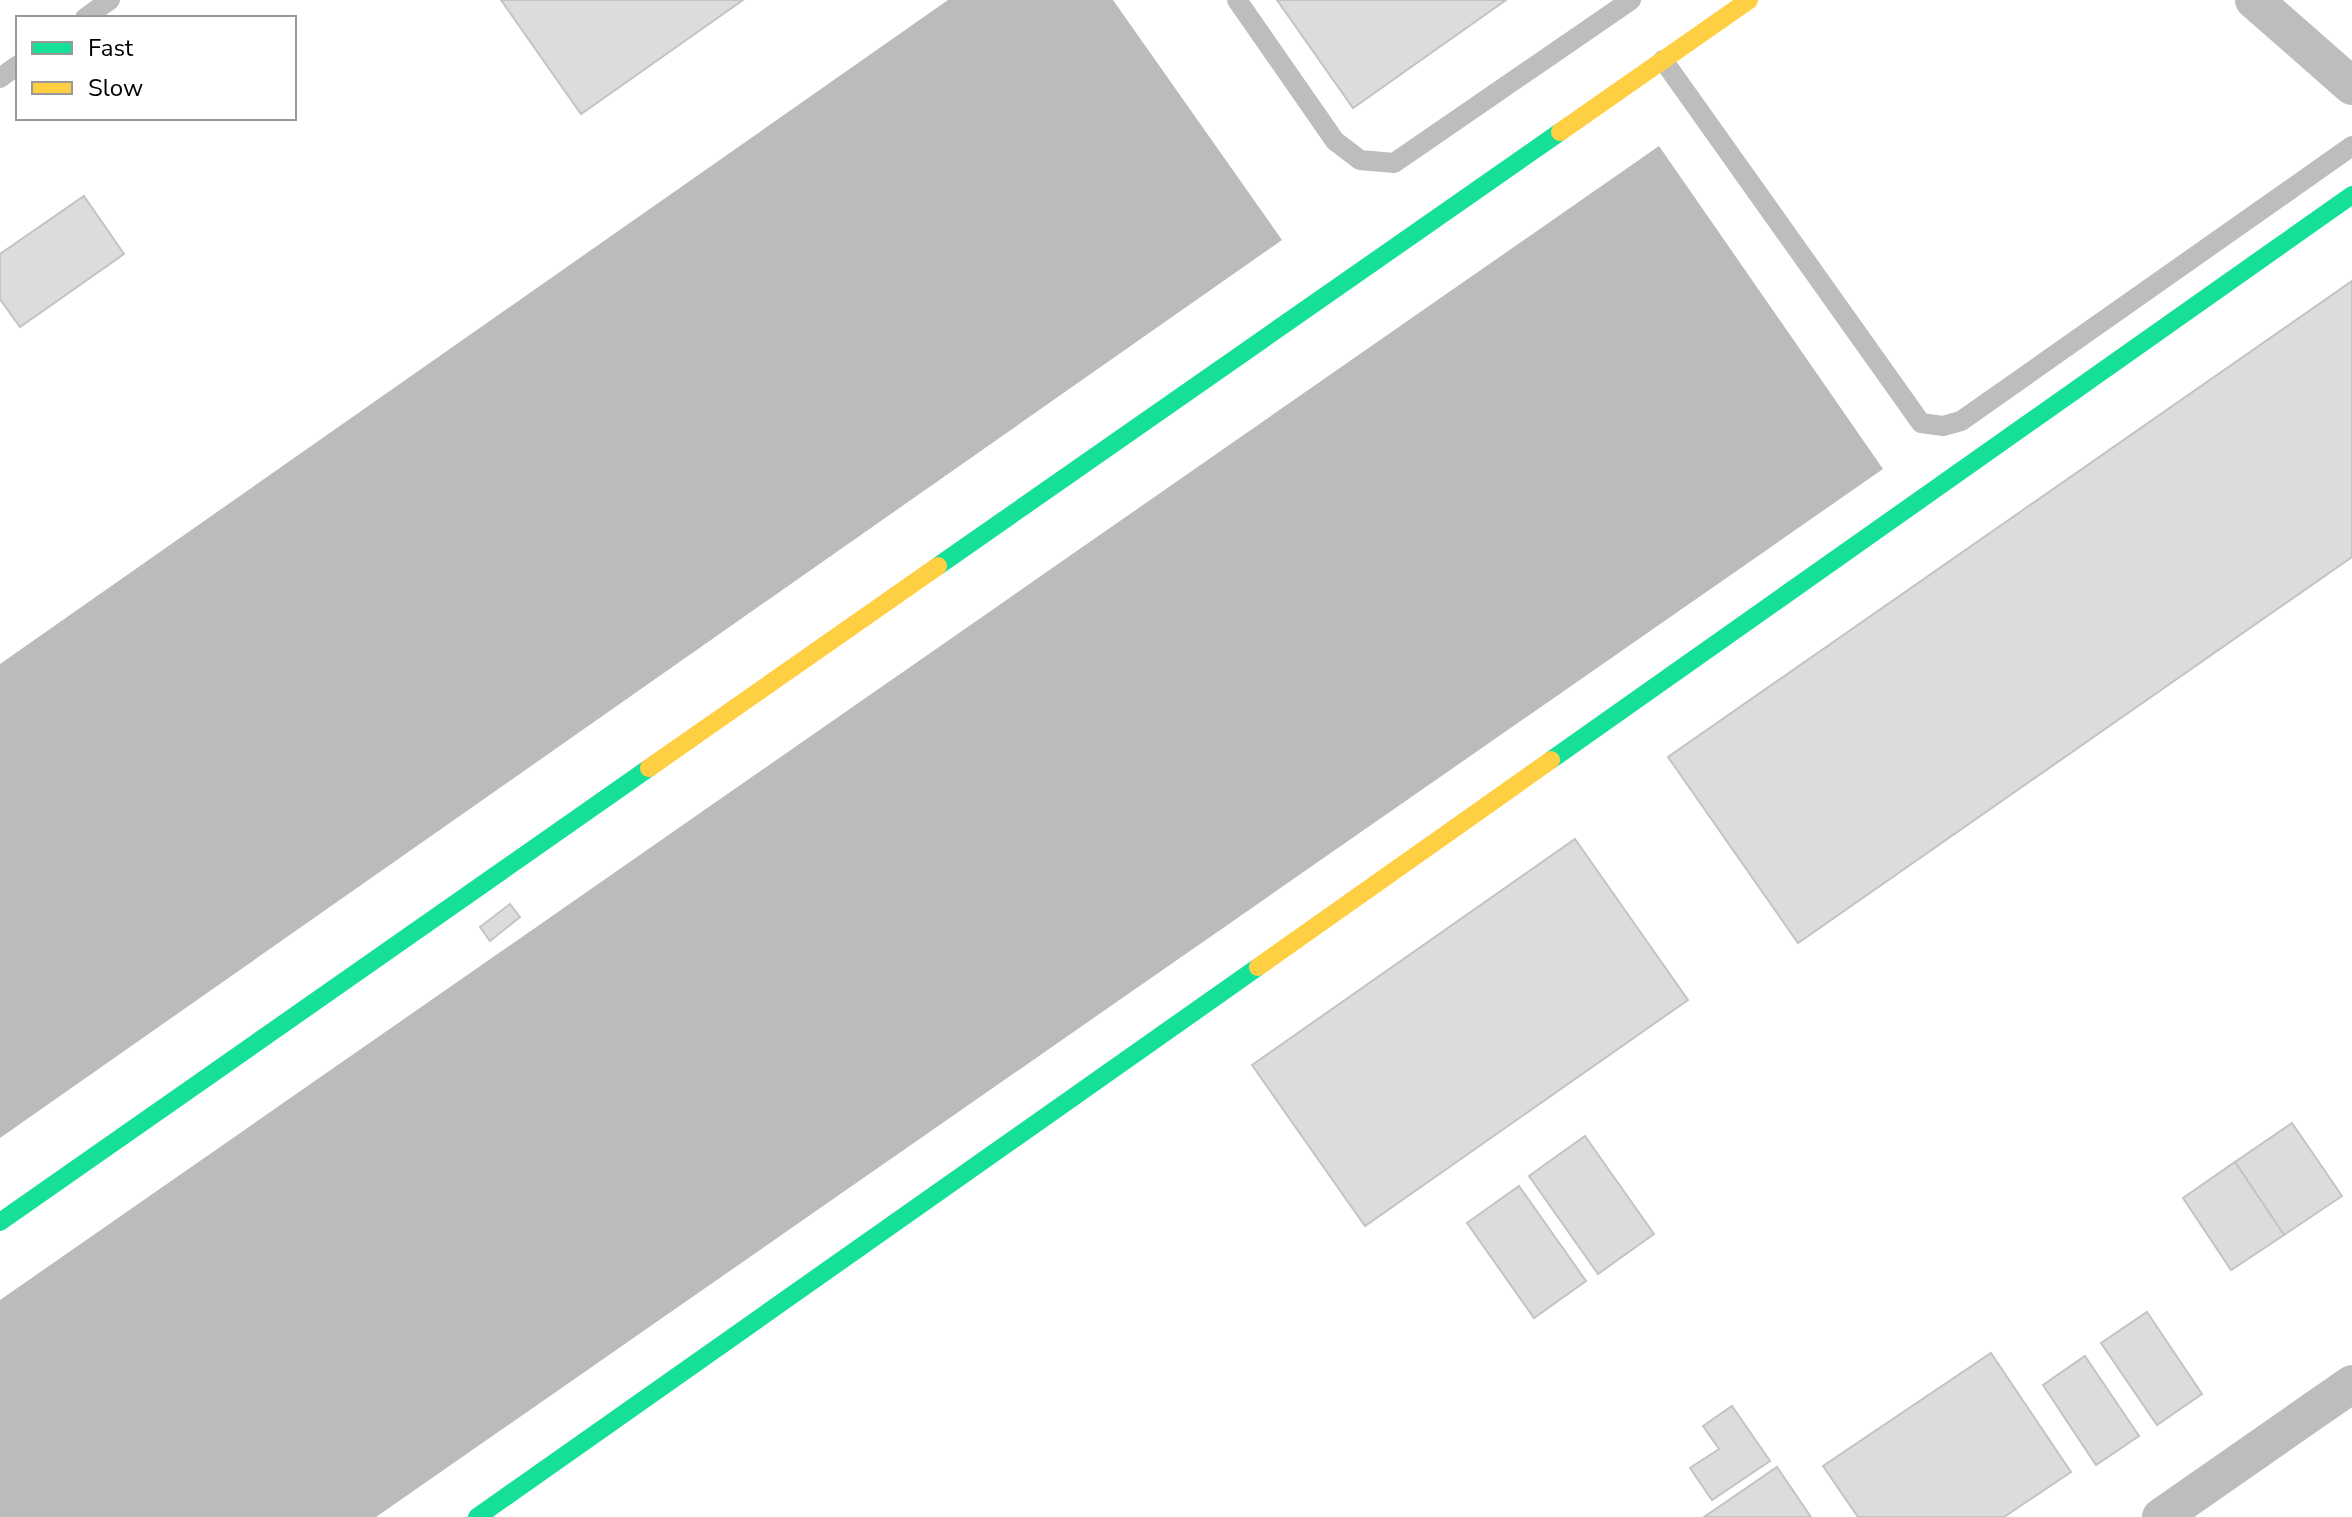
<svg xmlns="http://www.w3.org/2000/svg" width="2352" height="1517" viewBox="0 0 2352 1517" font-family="'Nunito Sans',sans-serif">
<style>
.water{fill:#bbb}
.building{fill:#dcdcdc;stroke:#c4c4c4;stroke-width:2}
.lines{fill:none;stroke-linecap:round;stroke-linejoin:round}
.lane{stroke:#bdbdbd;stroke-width:20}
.street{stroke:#bdbdbd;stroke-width:38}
.fast{stroke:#16e098;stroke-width:18}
.slow{stroke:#ffcf43;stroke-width:18}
</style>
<rect width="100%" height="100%" fill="#fff"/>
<!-- water -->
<g class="water">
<polygon points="948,0 1113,0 1282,240 0,1138 0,664"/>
<polygon points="1659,146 1883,469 376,1517 0,1517 0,1300"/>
</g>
<!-- building -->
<g class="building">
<polygon points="501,0 743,0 581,114"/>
<polygon points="1277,0 1506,0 1353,108"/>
<polygon points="84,196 124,254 20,327 0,299 0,254"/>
<polygon points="2352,281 2352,557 1798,943 1668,757"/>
<polygon points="1575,839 1688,1000 1365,1226 1252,1065"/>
<polygon points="510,904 520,917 490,941 480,927"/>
<polygon points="2292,1123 2342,1196 2284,1235 2235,1162"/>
<polygon points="1585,1136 1654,1234 1598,1274 1529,1176"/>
<polygon points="2235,1162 2284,1235 2231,1270 2183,1198"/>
<polygon points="1519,1186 1586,1281 1534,1318 1467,1223"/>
<polygon points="2147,1312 2202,1394 2157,1425 2101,1343"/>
<polygon points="1991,1353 2071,1472 2004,1517 1858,1517 1823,1466"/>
<polygon points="2085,1356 2139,1436 2096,1465 2043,1385"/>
<polygon points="1732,1406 1770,1461 1712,1500 1690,1468 1719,1449 1703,1426"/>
<polygon points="1777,1467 1811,1517 1704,1517"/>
</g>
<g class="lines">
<!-- lane -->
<g class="lane">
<polyline points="1237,0 1335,141 1360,160 1394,163 1631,0"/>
<polyline points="85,18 110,0"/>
<polyline points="1663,60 1921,423 1943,426 1961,421 2352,146"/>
<polyline points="0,78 18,65"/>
</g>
<!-- street -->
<g class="street">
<polyline points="2254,0 2352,86"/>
<polyline points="2161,1517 2352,1384"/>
</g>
<!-- fast -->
<g class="fast">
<polyline points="938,566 1560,132"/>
<polyline points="1551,760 2352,195"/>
<polyline points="0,1222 649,768"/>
<polyline points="477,1517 1258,967"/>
</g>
<!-- slow -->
<g class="slow">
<polyline points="1560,132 1749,0"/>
<polyline points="649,768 938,566"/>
<polyline points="1258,967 1551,760"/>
</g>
</g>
<!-- legend -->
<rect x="16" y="16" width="280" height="104" fill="#ffffff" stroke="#999999" stroke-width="2"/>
<rect x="32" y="42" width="40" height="12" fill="#16e098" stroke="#999999" stroke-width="2"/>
<text x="88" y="56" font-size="24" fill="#000000">Fast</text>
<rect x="32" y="82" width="40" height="12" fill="#ffcf43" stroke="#999999" stroke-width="2"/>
<text x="88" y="96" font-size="24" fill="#000000">Slow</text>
</svg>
